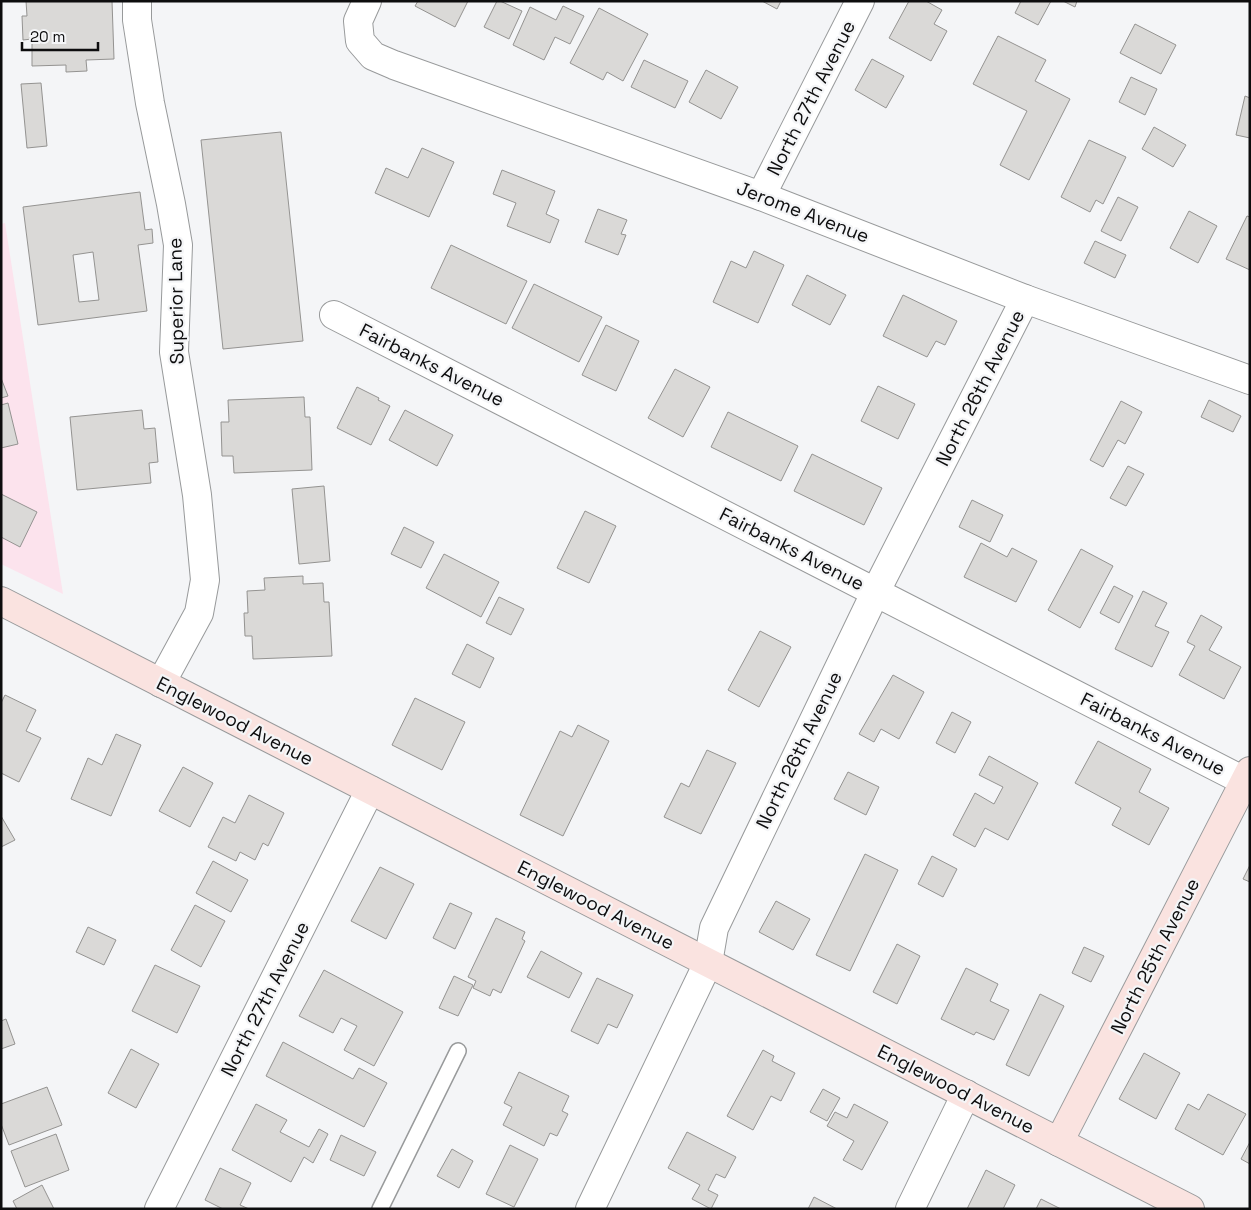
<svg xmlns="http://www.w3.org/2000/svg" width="1251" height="1210" viewBox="0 0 1251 1210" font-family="'Space Grotesk',sans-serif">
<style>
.commercial{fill:#fce3ed}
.building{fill:#dad9d7;stroke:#949391;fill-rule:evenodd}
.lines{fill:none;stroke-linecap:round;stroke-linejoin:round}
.lane-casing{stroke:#989a9b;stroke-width:18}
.street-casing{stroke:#989a9b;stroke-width:30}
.secondary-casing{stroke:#989a9b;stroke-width:30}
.lane{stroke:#fff;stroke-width:15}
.street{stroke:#fff;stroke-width:28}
.secondary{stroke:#fae3e0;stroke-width:28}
.labels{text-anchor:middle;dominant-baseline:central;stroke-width:4.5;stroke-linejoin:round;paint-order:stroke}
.street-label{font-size:19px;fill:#0d0d0e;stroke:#f4f5f7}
</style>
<rect width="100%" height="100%" fill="#f4f5f7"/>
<!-- commercial -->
<polygon class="commercial" points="5,223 63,594 1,564 1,224"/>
<!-- building -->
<g class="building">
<polygon points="26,1 112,1 114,59 86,60 87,71 66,72 66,65 32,66 32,39 23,40 22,16 27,16"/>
<polygon points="418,1 468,1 455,27 415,6"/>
<polygon points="497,1 500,1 522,11 509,39 484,27"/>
<polygon points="762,1 781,1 777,9"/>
<polygon points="909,1 926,1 942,10 934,24 947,31 931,61 889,38"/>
<polygon points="1021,1 1051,1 1038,25 1015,13"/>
<polygon points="1063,1 1077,1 1075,7"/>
<polygon points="563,6 584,16 570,44 555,37 544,60 513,45 530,7 556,20"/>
<polygon points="599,8 648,34 623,81 607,72 603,80 570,63"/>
<polygon points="1135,24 1176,45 1161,74 1120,53"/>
<polygon points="998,36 1046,60 1035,81 1070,99 1029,180 1000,165 1027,111 973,84"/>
<polygon points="872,59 904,76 886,108 855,90"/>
<polygon points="644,60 688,81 675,108 631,87"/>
<polygon points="706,70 738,87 721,119 689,102"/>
<polygon points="1131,77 1157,89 1145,115 1119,102"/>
<polygon points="41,83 47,146 27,148 21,84"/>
<polygon points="1245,96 1250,98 1250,138 1236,135"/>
<polygon points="1154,127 1186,145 1173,167 1142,149"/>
<polygon points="281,132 303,341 223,349 201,140"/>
<polygon points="1089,140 1126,157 1103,204 1096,200 1090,212 1061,197"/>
<polygon points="422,148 454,162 429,217 375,193 386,168 408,178"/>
<polygon points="502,170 555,191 546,214 559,220 550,243 507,226 516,203 493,194"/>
<path d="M 140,192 L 145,230 L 152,229 L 153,243 L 138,245 L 147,311 L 38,325 L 23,207 ZM 93,252 L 99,300 L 79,302 L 73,255 Z"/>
<polygon points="1118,197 1138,207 1121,241 1101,231"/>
<polygon points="598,209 627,220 621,234 626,235 618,255 585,242"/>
<polygon points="1189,211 1217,226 1198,263 1170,248"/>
<polygon points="1247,216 1250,217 1250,270 1226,259"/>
<polygon points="1095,241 1126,255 1115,278 1084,263"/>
<polygon points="451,245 527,281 506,324 431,288"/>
<polygon points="754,251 784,265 758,323 713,302 731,261 746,268"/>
<polygon points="807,275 846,295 830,325 792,305"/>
<polygon points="534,284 602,317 579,362 512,328"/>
<polygon points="903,295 957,321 945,345 936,341 927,357 883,336"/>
<polygon points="606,325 639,341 616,391 582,375"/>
<polygon points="675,369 710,387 683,437 648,418"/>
<polygon points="1,378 8,396 1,398"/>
<polygon points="878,386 915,404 898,439 861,421"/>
<polygon points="357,387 379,398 378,400 390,406 371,445 337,428"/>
<polygon points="304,397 305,417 310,417 312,470 234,473 233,456 222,456 221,422 229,422 228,400"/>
<polygon points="1209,400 1241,416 1233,432 1201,417"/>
<polygon points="1121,401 1142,412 1125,444 1118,440 1103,467 1090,460"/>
<polygon points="8,403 18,444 1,448 1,405"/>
<polygon points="142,410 144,429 155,428 158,462 149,463 151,483 77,490 70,417"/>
<polygon points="405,410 453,435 437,466 389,440"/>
<polygon points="728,412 798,446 781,481 711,447"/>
<polygon points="812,454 882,488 864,525 794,491"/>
<polygon points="1128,466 1144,474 1126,506 1110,498"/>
<polygon points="324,486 330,561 299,564 292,489"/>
<polygon points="1,494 37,512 20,547 1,537"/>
<polygon points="972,500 1003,515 990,542 959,527"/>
<polygon points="585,511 616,526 589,583 557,568"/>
<polygon points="404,527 434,542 421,568 391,554"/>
<polygon points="981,543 1007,557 1012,548 1037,561 1016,602 964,577"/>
<polygon points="1081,549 1113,566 1080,628 1048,610"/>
<polygon points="444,554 499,582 481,617 426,588"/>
<polygon points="303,576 303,584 323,583 324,602 329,602 332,656 253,659 252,636 245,636 244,613 248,613 247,591 265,590 264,578"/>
<polygon points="1114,586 1133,596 1119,623 1100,613"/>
<polygon points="1143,591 1167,603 1155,626 1169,632 1152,667 1115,649"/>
<polygon points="499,597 524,609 511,635 486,623"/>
<polygon points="1201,615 1222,627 1209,650 1241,667 1224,699 1179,675 1195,646 1187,642"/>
<polygon points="760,631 791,647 759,707 728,690"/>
<polygon points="467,644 494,658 480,688 452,674"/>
<polygon points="893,675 924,692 899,739 881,729 874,742 859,734"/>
<polygon points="5,695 36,710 26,731 41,738 19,782 1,773 1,703"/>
<polygon points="415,698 465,722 442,770 392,745"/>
<polygon points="952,712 971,722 955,753 936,743"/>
<polygon points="578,725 609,741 563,836 520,815 560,731 572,737"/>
<polygon points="116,734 141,745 111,816 71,799 88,758 102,765"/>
<polygon points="1098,741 1151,769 1139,792 1169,808 1149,845 1112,825 1121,808 1075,783"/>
<polygon points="707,750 736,763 701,834 664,817 681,783 689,787"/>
<polygon points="989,756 1038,783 1008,840 985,828 975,847 953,835 975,793 994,804 1003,787 979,775"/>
<polygon points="183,767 213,783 190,827 159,811"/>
<polygon points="848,772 879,787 866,815 834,799"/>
<polygon points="249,795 284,813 268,846 263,843 255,860 240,852 236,861 208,847 223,817 235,823"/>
<polygon points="1,816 15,840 1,847"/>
<polygon points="865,854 898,870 850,971 816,955"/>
<polygon points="932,856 957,869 943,897 918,884"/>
<polygon points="213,861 248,880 231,912 196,893"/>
<polygon points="1250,865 1250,882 1243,879"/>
<polygon points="380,867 414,884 386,939 351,921"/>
<polygon points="776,901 810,919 793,950 759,932"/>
<polygon points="450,903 472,913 455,949 433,938"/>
<polygon points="195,905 225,921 201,967 171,950"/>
<polygon points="496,918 525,932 522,939 525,941 501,993 493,989 490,996 473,988 476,981 468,977"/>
<polygon points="88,927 116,940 104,965 76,952"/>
<polygon points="897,944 920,956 897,1004 873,992"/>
<polygon points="1084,947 1104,956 1091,982 1072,973"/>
<polygon points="541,951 582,973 569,998 527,977"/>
<polygon points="155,965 200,986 177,1033 132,1011"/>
<polygon points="966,968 998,984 990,1001 1009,1010 994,1040 976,1032 974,1035 941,1019"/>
<polygon points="324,970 403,1012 374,1066 344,1050 357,1026 341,1018 333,1033 299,1016"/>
<polygon points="454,976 473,985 458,1016 439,1008"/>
<polygon points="597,978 633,995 617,1028 608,1024 598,1044 571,1031"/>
<polygon points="1040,994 1064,1006 1029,1076 1006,1065"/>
<polygon points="6,1019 15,1044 1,1049 1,1021"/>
<polygon points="283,1042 353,1079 359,1068 387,1083 364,1127 266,1076"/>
<polygon points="131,1049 159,1064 136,1108 108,1093"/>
<polygon points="763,1050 774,1056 772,1061 795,1073 781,1101 771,1096 753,1130 727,1116"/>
<polygon points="1144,1053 1180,1073 1156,1119 1119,1099"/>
<polygon points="519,1072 569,1096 562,1111 568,1114 557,1136 550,1133 544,1146 503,1125 512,1107 504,1103"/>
<polygon points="47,1087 62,1125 9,1145 1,1124 1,1104"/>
<polygon points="823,1089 840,1098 827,1121 810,1112"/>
<polygon points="1208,1094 1246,1114 1223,1155 1175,1129 1188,1104 1199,1110"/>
<polygon points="256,1104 287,1120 280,1132 309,1147 319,1129 328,1134 313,1163 304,1157 291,1182 232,1150"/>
<polygon points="854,1104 888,1122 862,1170 843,1160 854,1141 827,1126 835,1112 847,1118"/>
<polygon points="687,1132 736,1157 725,1178 716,1174 708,1190 718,1195 711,1209 692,1199 700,1185 668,1168"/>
<polygon points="56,1134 69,1170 25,1187 11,1151"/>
<polygon points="341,1135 376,1152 364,1176 330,1160"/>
<polygon points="1250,1142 1250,1164 1241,1159"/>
<polygon points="510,1145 538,1159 514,1207 486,1194"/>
<polygon points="452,1149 473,1161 459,1188 437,1176"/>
<polygon points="220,1168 251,1183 240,1205 249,1209 223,1209 205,1200"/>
<polygon points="986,1170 1015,1185 1003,1209 967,1209"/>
<polygon points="42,1185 54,1209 17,1209 13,1201"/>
<polygon points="814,1197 837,1209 808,1209"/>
<polygon points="1041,1199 1061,1209 1036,1209"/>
</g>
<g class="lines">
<!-- lane casing -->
<g class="lane-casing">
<polyline id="lane" points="380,1209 458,1051"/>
</g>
<!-- street casing -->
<g class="street-casing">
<g id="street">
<polyline points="137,1 137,20 150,103 171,204 178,245 174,352 197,495 205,580 199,613 161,683"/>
<polyline points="367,1 358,21 360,41 373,56 394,65 761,196 1025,299 1250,380"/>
<polyline points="761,196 860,1"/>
<polyline points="334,315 1250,784"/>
<polyline points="159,1209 370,790"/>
<polyline points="590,1209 708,963 714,928 876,591 1025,299"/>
<polyline points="910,1209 966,1094"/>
</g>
</g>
<!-- secondary casing -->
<g class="secondary-casing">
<g id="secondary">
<polyline points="1,601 1190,1209"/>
<polyline points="1059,1142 1250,771"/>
</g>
</g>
<!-- lane -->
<use href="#lane" class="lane"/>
<!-- street -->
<use href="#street" class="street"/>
<!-- secondary -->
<use href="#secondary" class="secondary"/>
</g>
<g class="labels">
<!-- street labels -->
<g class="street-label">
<text transform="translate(811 98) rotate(-63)">North 27th Avenue</text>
<text transform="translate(803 212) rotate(21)">Jerome Avenue</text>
<text transform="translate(176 301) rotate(-91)">Superior Lane</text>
<text transform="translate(432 365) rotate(27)">Fairbanks Avenue</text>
<text transform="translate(980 388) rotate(-63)">North 26th Avenue</text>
<text transform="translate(792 549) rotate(27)">Fairbanks Avenue</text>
<text transform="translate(235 721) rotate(27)">Englewood Avenue</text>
<text transform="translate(1153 734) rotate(27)">Fairbanks Avenue</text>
<text transform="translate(799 750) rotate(-64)">North 26th Avenue</text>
<text transform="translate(596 905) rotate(27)">Englewood Avenue</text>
<text transform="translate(1155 956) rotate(-63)">North 25th Avenue</text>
<text transform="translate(265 999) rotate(-63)">North 27th Avenue</text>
<text transform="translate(956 1089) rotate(27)">Englewood Avenue</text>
</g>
</g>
<!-- border -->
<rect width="1251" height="1210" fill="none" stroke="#0d0d0e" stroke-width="5"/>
<!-- scale -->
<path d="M22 42v8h76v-8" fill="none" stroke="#0d0d0e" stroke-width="2.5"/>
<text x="30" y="42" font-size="15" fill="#0d0d0e" stroke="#f4f5f7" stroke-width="4" paint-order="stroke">20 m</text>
</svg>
